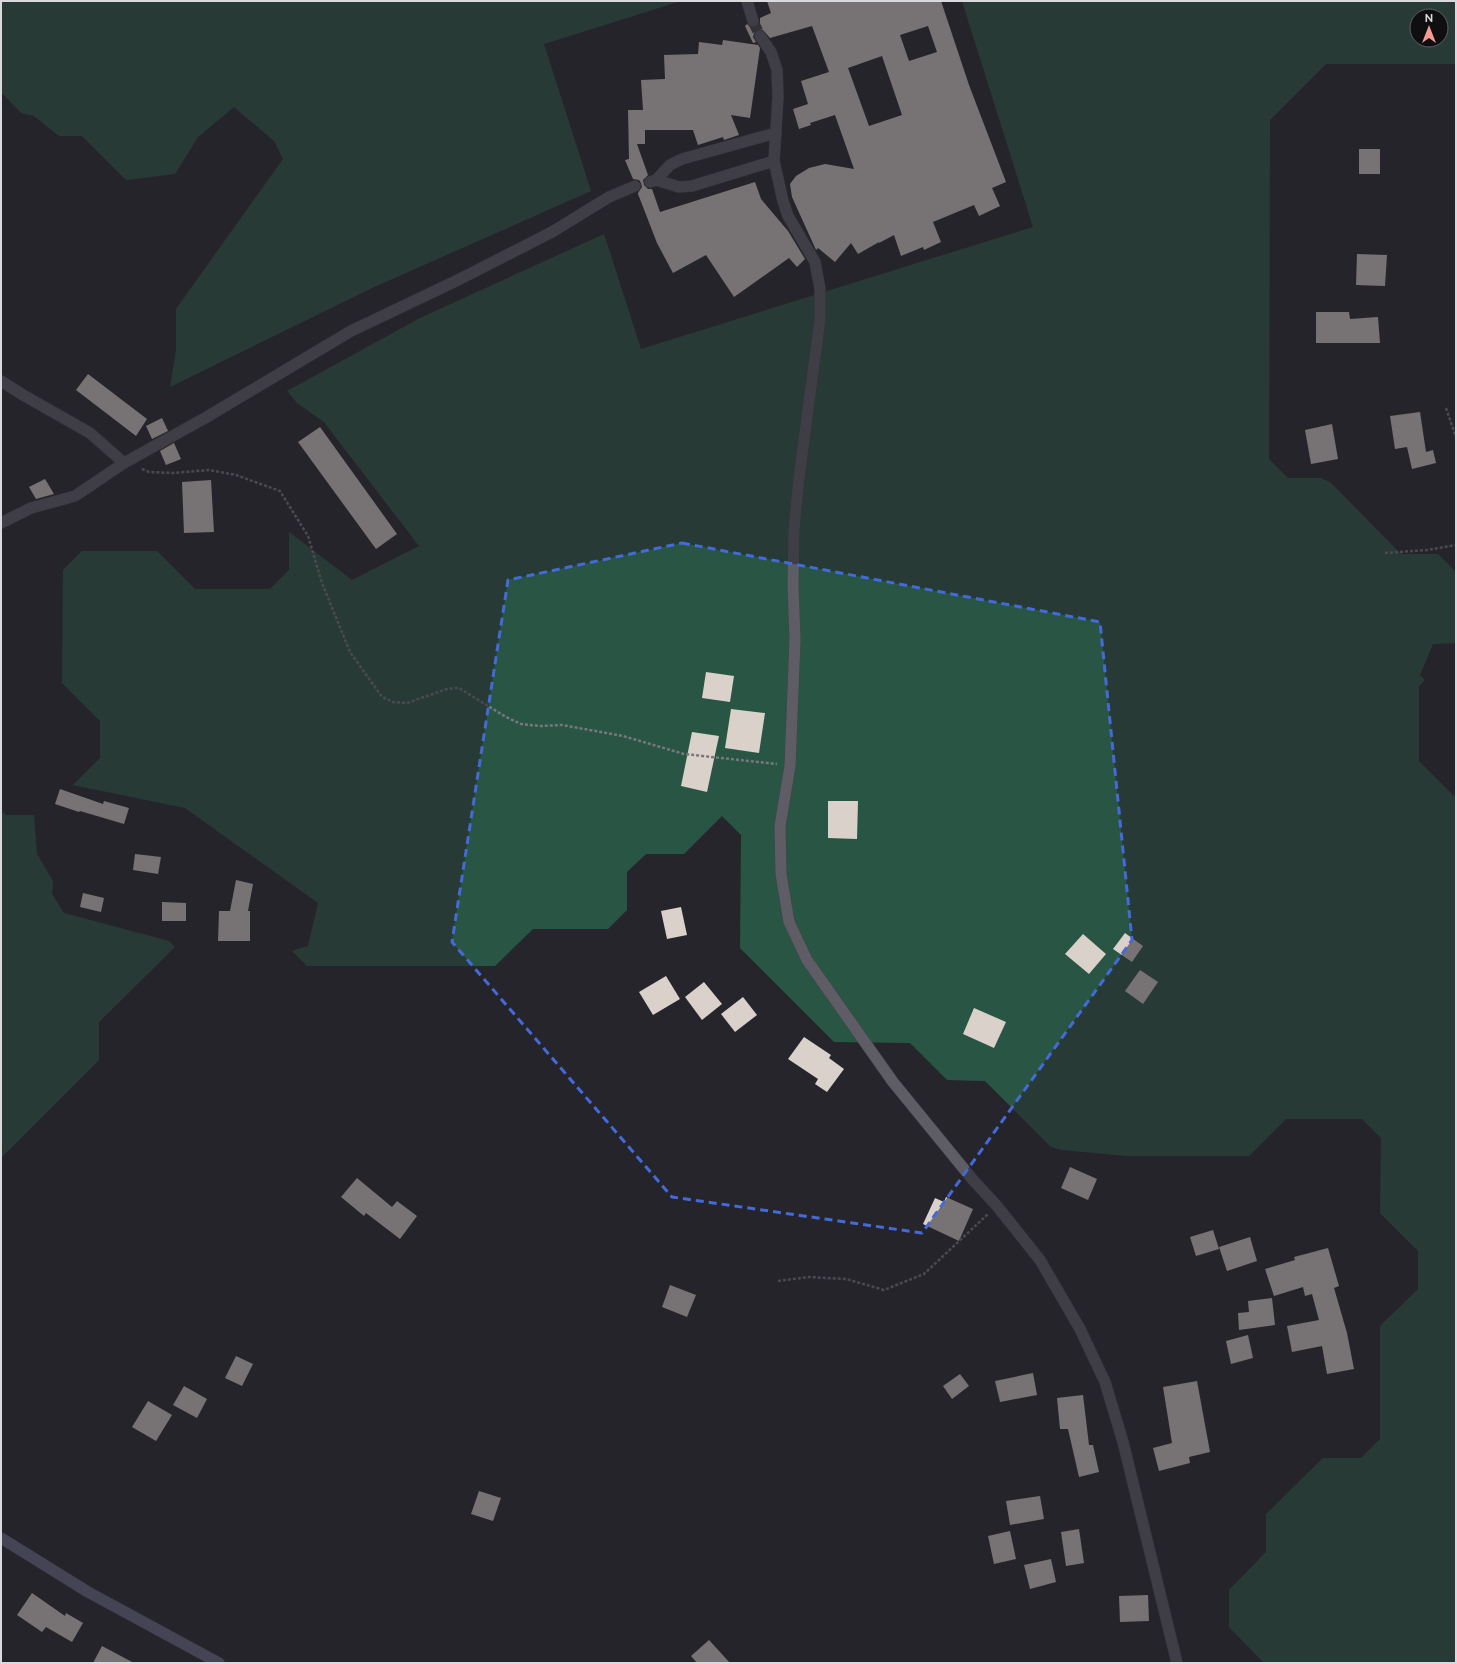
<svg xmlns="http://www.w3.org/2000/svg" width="1457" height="1664" viewBox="0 0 1457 1664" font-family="Raleway,sans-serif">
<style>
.green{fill:#295644;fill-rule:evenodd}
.building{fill:#d9d1ca;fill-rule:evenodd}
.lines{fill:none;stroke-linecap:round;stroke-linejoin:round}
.minor-tunnel{stroke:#414047;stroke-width:11;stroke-dasharray:11 5.5;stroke-linecap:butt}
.minor-casing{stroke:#444349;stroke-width:12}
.secondary-casing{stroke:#444349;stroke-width:12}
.path{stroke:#78777d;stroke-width:2.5;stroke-dasharray:3 2;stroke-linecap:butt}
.minor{stroke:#5e5c64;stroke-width:11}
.secondary{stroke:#686c87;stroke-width:11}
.marked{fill:none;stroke:#436ad9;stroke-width:3;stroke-dasharray:8 5;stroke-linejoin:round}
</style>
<rect width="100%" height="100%" fill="#26252c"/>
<!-- green -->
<g class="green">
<polygon points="1,1 681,1 544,44 591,191 372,288 170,387 176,350 176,309 283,159 274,141 234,107 198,137 175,174 126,180 82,136 59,136 34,116 21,113 1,92"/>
<path d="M 962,1 L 1456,1 L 1456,64 L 1326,64 L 1270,120 L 1269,459 L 1288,478 L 1321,478 L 1331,483 L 1401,554 L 1438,554 L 1456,572 L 1456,643 L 1433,644 L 1420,675 L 1425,680 L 1419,686 L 1419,761 L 1456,798 L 1456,1663 L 1264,1663 L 1229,1627 L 1229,1590 L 1266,1552 L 1266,1514 L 1323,1458 L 1361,1458 L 1380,1439 L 1380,1326 L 1418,1289 L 1418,1251 L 1380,1213 L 1381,1138 L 1362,1119 L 1286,1119 L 1249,1156 L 1127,1156 L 1062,1150 L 1051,1147 L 985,1081 L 947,1080 L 910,1043 L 834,1042 L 740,948 L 741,835 L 722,816 L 684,854 L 646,854 L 627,872 L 627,910 L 608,929 L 533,929 L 495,966 L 307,966 L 292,951 L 308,946 L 318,903 L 185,808 L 73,785 L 100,758 L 100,721 L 62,683 L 63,570 L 82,551 L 157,551 L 195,589 L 270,589 L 289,570 L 289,532 L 352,580 L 419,546 L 324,422 L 297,403 L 287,391 L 420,318 L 604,234 L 641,349 L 1033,227 ZM 1417,16 L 1441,16 L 1441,40 L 1417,40 Z"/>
<polygon points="1,810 6,815 34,815 37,854 53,881 52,894 64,913 169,941 175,947 99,1022 99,1060 1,1158"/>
</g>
<!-- building -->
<g class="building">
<path d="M 767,1 L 941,1 L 969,85 L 1006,182 L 992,188 L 1000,206 L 979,216 L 974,205 L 933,222 L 941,242 L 924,250 L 923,247 L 901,256 L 894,235 L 879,243 L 879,242 L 858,254 L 851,243 L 835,262 L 818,248 L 816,250 L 792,197 L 790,184 L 796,176 L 809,168 L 825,164 L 854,169 L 835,115 L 810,123 L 811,125 L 799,129 L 793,109 L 808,104 L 801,81 L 829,72 L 812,26 L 770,38 L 763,30 L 759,29 L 754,33 L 753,37 L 756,42 L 753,43 L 745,26 L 747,24 L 751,28 L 755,28 L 760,23 L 760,18 L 771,13 ZM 928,26 L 937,52 L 909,61 L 900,35 ZM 882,56 L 902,115 L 869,126 L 848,68 Z"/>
<polygon points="723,40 758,45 760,48 750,118 731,115 739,135 724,140 723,137 698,145 693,130 645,130 645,144 637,144 648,175 643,180 644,185 648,189 652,189 660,212 755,182 761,199 788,231 805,259 797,267 789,258 734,297 706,255 673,273 657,243 638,194 638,193 642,187 641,183 639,180 633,179 625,160 629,159 628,110 643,110 641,80 665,79 664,55 698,54 699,42 722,45"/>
<rect x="1359" y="149" width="21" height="25"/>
<polygon points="1357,254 1387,255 1385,286 1356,285"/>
<polygon points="1316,312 1349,312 1350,319 1378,317 1380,343 1316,343"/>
<polygon points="88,374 147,419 136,436 76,390"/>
<polygon points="1420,412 1426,452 1433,450 1436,463 1412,469 1407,447 1395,449 1390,416"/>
<polygon points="162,418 168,431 152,439 146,426"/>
<polygon points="1332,424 1338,459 1311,464 1305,430"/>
<polygon points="320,427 397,534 376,549 298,442"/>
<polygon points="174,443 181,459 166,465 160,451"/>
<polygon points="45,479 54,494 36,499 29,487"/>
<polygon points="211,480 214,532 184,533 182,482"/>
<polygon points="706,672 734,676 730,702 702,698"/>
<polygon points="731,709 765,713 759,753 725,748"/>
<polygon points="692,732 719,736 707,792 681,786"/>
<polygon points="60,789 103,804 104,801 129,808 124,824 80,811 79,812 55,804"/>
<polygon points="828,801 858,801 857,839 828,838"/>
<polygon points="135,854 161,857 158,874 133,870"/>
<polygon points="236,880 253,884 248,911 250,911 250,941 218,941 219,911 230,911"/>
<polygon points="83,893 104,898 101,912 80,907"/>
<polygon points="162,902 186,903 186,921 162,921"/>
<polygon points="681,907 687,935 667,939 661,911"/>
<polygon points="1125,933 1143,946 1132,962 1113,949"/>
<polygon points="1083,934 1106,954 1089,974 1065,954"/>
<polygon points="1140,970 1158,982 1143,1004 1125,991"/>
<polygon points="666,976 680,999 653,1015 639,992"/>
<polygon points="704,982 722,1004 702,1020 685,997"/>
<polygon points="743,997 757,1015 735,1032 721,1014"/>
<polygon points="974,1008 1006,1022 994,1048 963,1034"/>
<polygon points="804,1037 831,1055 829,1058 844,1069 827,1092 815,1084 818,1079 788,1059"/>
<polygon points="1070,1167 1097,1179 1088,1200 1061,1188"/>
<polygon points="357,1178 392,1207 397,1201 417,1216 400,1239 366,1213 364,1216 341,1197"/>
<polygon points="946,1197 973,1209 959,1241 923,1224 935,1198 944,1202"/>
<polygon points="1213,1230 1219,1249 1196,1256 1190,1237"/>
<polygon points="1250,1237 1257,1261 1227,1271 1219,1247"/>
<polygon points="1328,1248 1339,1286 1334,1288 1347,1333 1354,1369 1327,1374 1322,1346 1292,1352 1287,1326 1319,1320 1312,1294 1305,1296 1303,1287 1274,1296 1265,1269 1295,1260 1294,1257"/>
<polygon points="670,1285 696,1295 687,1317 662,1307"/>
<polygon points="1272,1298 1275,1325 1239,1330 1238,1313 1249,1312 1248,1301"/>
<polygon points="1248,1335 1253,1358 1231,1364 1226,1341"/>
<polygon points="236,1356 253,1364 242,1386 225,1378"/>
<polygon points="1033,1373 1037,1395 1000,1402 995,1381"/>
<polygon points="960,1374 969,1386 952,1399 943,1386"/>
<polygon points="1197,1381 1210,1452 1189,1457 1190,1463 1159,1471 1153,1448 1172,1443 1163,1387"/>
<polygon points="184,1386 207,1399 197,1418 173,1405"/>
<polygon points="1083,1395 1089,1445 1093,1445 1099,1472 1079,1477 1068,1429 1060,1429 1057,1398"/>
<polygon points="148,1401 172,1415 156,1441 132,1427"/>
<polygon points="479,1491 501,1498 493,1521 471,1514"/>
<polygon points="1040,1496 1044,1519 1010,1525 1006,1501"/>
<polygon points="1079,1529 1084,1563 1066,1566 1061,1532"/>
<polygon points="1010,1531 1016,1559 994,1564 988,1536"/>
<polygon points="1051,1559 1056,1582 1030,1589 1024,1565"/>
<polygon points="32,1593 65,1616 66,1613 83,1623 72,1642 46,1627 42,1632 17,1615"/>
<polygon points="1148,1595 1149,1621 1120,1622 1119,1596"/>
<polygon points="709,1640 730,1663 697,1663 691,1656"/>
<polygon points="102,1646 134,1663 93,1663"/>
</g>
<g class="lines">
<!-- minor-tunnel -->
<polyline class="minor-tunnel" points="753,21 760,36"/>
<!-- minor casing -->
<g class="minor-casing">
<g id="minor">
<polyline points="747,1 753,21"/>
<polyline points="760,36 771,52 777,70 778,97 774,161 783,201 788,216 815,262 820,289 820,319 799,478 794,529 793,585 795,640 790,766 780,826 781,874 789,922 807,960 893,1082 973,1180 997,1206 1040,1260 1080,1329 1105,1382 1123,1442 1177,1663"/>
<polyline points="656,180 679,187 692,186 774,161"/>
<polyline points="650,182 656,180 670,165 682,159 776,133"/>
<polyline points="1,381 23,395 90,433 124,463"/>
<polyline points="1,523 31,508 75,496 124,463 205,418 351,331 458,280 552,232 609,197 635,186"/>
</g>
</g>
<!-- secondary casing -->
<g class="secondary-casing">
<polyline id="secondary" points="1,1538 88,1592 219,1663"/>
</g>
<!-- path -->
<g class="path">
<polyline points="1446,408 1456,437"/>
<polyline points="142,469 149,472 173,473 209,470 236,475 280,491 308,536 322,583 350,652 382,697 393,702 407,703 447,689 459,688 506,717 521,724 541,726 562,725 623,736 684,754 777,764"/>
<polyline points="1385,553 1427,550 1456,545"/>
<polyline points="778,1281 809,1277 846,1279 884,1290 924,1274 988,1214"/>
</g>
<!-- minor -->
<use href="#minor" class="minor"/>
<!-- secondary -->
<use href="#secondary" class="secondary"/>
</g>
<!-- marked area -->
<path d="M0 0H1457V1664H0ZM 682,543 L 1100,622 L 1132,940 L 922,1233 L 672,1197 L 452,942 L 508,580 Z" fill="#26252c" fill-opacity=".55" fill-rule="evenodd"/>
<path class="marked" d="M 682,543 L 1100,622 L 1132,940 L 922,1233 L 672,1197 L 452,942 L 508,580 Z"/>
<!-- border -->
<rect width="1457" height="1664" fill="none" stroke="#dad9de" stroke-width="4"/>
<!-- north arrow -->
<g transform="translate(1429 28)"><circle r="19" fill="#0f0f12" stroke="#606064"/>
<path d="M0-3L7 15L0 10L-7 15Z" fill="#f59c91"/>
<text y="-6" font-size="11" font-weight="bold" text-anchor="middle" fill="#dad9de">N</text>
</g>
</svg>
